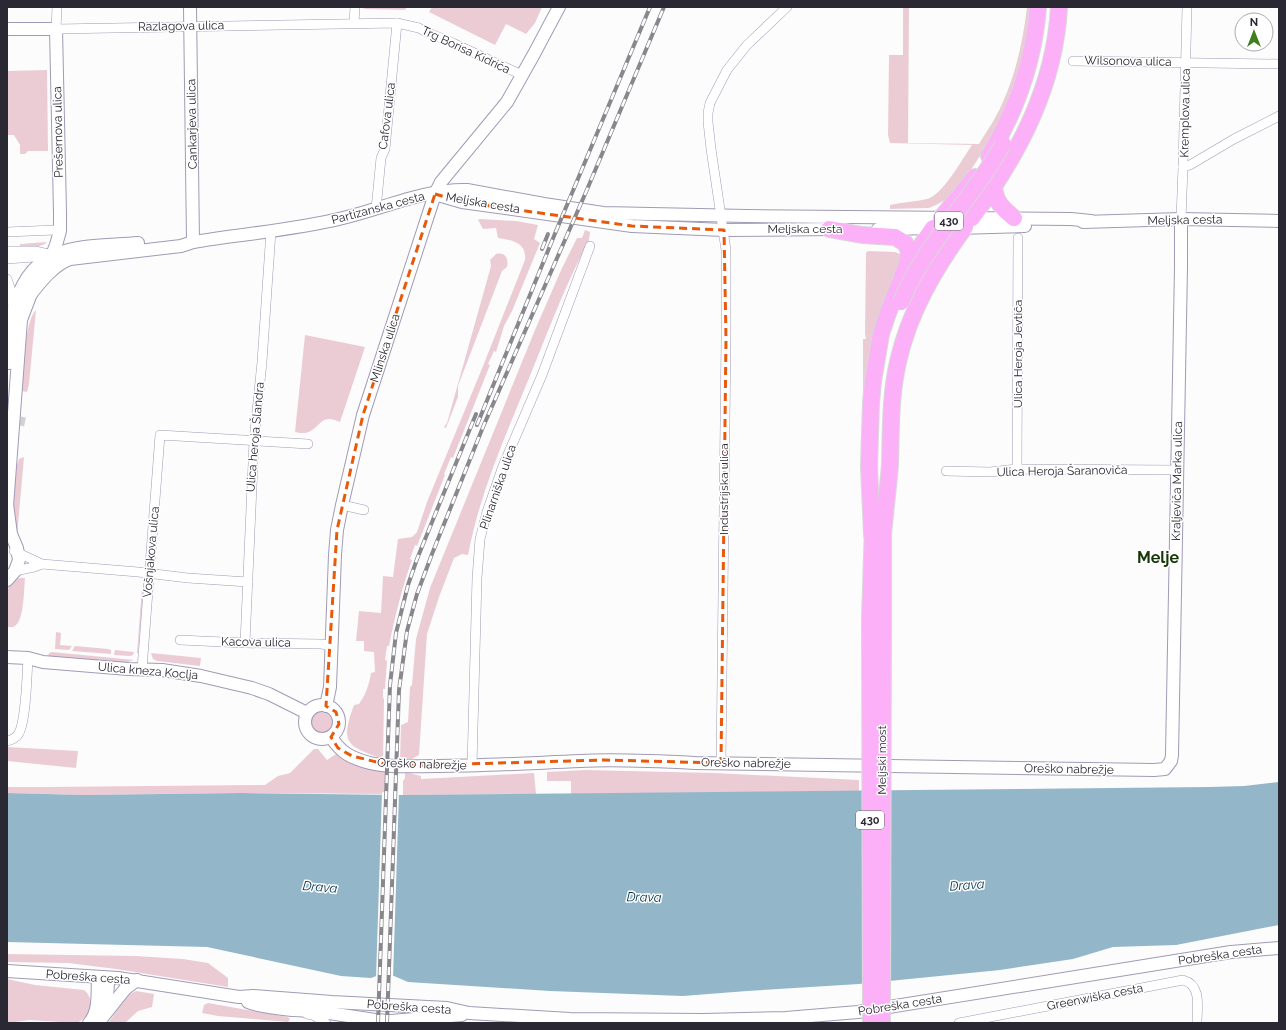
<svg xmlns="http://www.w3.org/2000/svg" width="1286" height="1030" viewBox="0 0 1286 1030" font-family="Raleway,sans-serif">
<style>
.green{fill:#ebccd4}
.water{fill:#94b6c9}
.pier{fill:#fcfcfc}
.lines{fill:none;stroke-linecap:round;stroke-linejoin:round}
.street-tunnel{stroke:#d2d2d4;stroke-width:9;stroke-dasharray:9 4.5;stroke-linecap:butt}
.street-casing{stroke:#a19ab6;stroke-width:10}
.secondary-casing{stroke:#a19ab6;stroke-width:14}
.highway-casing{stroke:#d9d8da;stroke-width:18}
.street{stroke:#fff;stroke-width:9}
.secondary{stroke:#fff;stroke-width:12}
.highway{stroke:#fcb0f8;stroke-width:16}
.rail-casing{stroke:#88878d;stroke-width:4}
.rail{stroke:#fff;stroke-width:2.5;stroke-dasharray:8;stroke-linecap:butt}
.highway-bridge-casing{stroke:#d9d8da;stroke-width:18;stroke-linecap:butt}
.highway-bridge{stroke:#fcb0f8;stroke-width:16}
.marked{fill:none;stroke:#e8590c;stroke-width:3;stroke-dasharray:8 5;stroke-linejoin:round}
.labels{text-anchor:middle;dominant-baseline:central;stroke-width:3;stroke-linejoin:round;paint-order:stroke}
.shield{fill:#fff;stroke:#6a6870;stroke-width:1}
.shield-label{font-size:11px;font-weight:bold;fill:#2a2833}
.street-label{font-size:12px;fill:#2a2833;stroke:#fff}
.water-label{font-size:13px;font-style:italic;fill:#023348;stroke:#fff}
.district-label{font-size:16px;font-weight:bold;fill:#183709;stroke:#fff}
</style>
<rect width="100%" height="100%" fill="#fcfcfc"/>
<!-- green -->
<g class="green">
<polygon points="367,7 407,7 405,10 362,9 366,8"/>
<polygon points="432,7 542,7 535,23 526,34 506,24 495,45 429,12"/>
<path d="M 903,7 L 909,7 L 908,143 L 979,144 C 987,131 996,118 1002,104 C 1016,73 1023,41 1027,7 L 1035,7 L 1019,79 L 990,141 L 970,171 L 945,200 L 936,205 L 929,208 L 890,209 L 890,205 C 902,202 915,202 927,199 C 943,195 962,159 972,145 L 890,143 L 888,135 L 889,55 L 903,55 Z"/>
<polygon points="47,70 48,151 28,151 25,154 20,154 20,145 14,135 7,135 7,71"/>
<path d="M 480,219 L 516,221 L 538,225 L 534,239 L 540,243 L 512,311 L 504,326 L 496,352 L 494,351 L 488,364 L 490,365 L 453,458 L 451,457 L 444,474 L 445,475 L 417,546 L 415,545 L 410,559 L 412,560 C 402,588 395,616 389,646 L 387,646 L 385,660 L 387,661 L 385,689 L 383,689 L 383,698 L 384,699 L 383,759 C 346,746 340,743 354,705 L 359,704 C 366,694 369,685 371,673 L 375,672 L 374,652 L 364,651 L 364,641 L 356,641 L 359,611 L 381,613 L 383,576 L 393,577 L 398,539 L 412,537 L 417,532 L 427,502 L 483,366 L 525,260 C 527,242 511,240 498,238 L 496,228 L 483,229 L 478,220 Z"/>
<path d="M 585,230 L 590,232 L 588,246 L 586,246 C 563,290 546,337 527,383 C 504,439 479,496 468,555 L 462,554 L 454,558 L 439,597 L 427,634 L 419,755 L 412,759 L 400,760 L 401,725 L 408,722 L 410,687 L 412,685 L 416,639 L 430,588 L 535,330 L 562,268 L 577,238 L 582,238 Z"/>
<path d="M 47,242 C 41,248 29,248 20,246 L 20,244 Z"/>
<polygon points="868,251 895,252 900,254 901,257 863,423 863,339 866,339 865,334 866,253"/>
<path d="M 496,254 C 505,252 509,258 507,267 L 502,271 L 458,386 L 458,397 L 446,428 L 444,427 L 447,423 L 491,266 L 490,260 Z"/>
<path d="M 36,310 L 29,384 L 27,392 L 21,391 C 22,376 25,319 36,310 Z"/>
<path d="M 305,335 L 365,347 L 340,422 C 319,412 321,430 305,433 C 302,433 298,433 295,432 Z"/>
<polygon points="24,457 17,536 12,520 15,470 19,459"/>
<path d="M 19,578 L 25,578 C 24,588 24,619 16,625 C 13,628 11,627 7,627 L 7,590 L 10,584 Z"/>
<polygon points="142,588 143,595 138,653 137,653"/>
<polygon points="56,632 61,633 60,645 72,646 69,650 55,649"/>
<polygon points="75,646 108,649 111,650 111,654 72,651"/>
<polygon points="115,650 134,652 133,655 130,656 114,655"/>
<polygon points="52,652 134,660 125,663 48,657 49,653"/>
<polygon points="151,653 201,658 200,666 157,661 153,659"/>
<circle cx="321" cy="723" r="11"/>
<polygon points="7,747 78,751 76,768 7,761"/>
<path d="M 314,749 L 318,749 L 327,760 L 336,754 C 351,765 369,768 386,771 L 386,794 L 242,793 L 83,795 L 7,793 L 7,787 L 45,787 L 265,785 L 278,776 L 290,773 Z"/>
<polygon points="586,770 714,773 859,780 859,791 571,794 571,781 547,781 547,772"/>
<polygon points="405,772 421,776 421,779 534,773 536,794 403,795 403,781 405,778"/>
<polygon points="7,954 136,956 183,959 208,963 228,978 228,987 116,969 68,963 7,962"/>
<path d="M 7,979 L 35,985 L 84,990 C 97,1001 89,1017 77,1023 L 29,1020 L 7,1023 Z"/>
<polygon points="136,991 154,994 152,1007 138,1011 125,1023 108,1023 128,995"/>
<polygon points="208,1003 288,1017 290,1019 288,1022 218,1016 202,1013 204,1005"/>
</g>
<!-- water -->
<polygon class="water" points="1279,782 1279,925 1176,945 1113,947 1073,959 1000,970 859,984 747,991 683,996 550,991 408,982 394,976 379,975 371,978 341,976 207,947 7,942 7,793 83,795 242,793 403,795 1209,787 1244,786"/>
<!-- pier -->
<polygon class="pier" points="382,792 399,793 393,978 379,977 376,978"/>
<g class="lines">
<!-- street-tunnel -->
<polyline class="street-tunnel" points="7,418 25,422"/>
<!-- street casing -->
<g class="street-casing">
<g id="street">
<polyline points="57,7 56,29 397,23 419,28 424,31 453,43 522,75"/>
<polyline points="354,23 355,7"/>
<polyline points="1073,61 1279,64"/>
<polyline points="1183,167 1190,165 1234,139 1279,116"/>
<polyline points="376,209 381,158 385,149 397,23"/>
<polyline points="1181,219 1183,167 1187,7"/>
<polyline points="7,232 55,230"/>
<polyline points="7,251 35,251 57,256"/>
<polyline points="7,259 47,256"/>
<polyline points="7,279 11,291 13,307"/>
<polyline points="1017,469 1018,238"/>
<polyline points="946,471 990,472 1017,469 1177,470"/>
<polyline points="342,505 364,510"/>
<polyline points="14,551 42,564 138,572 188,578 248,582"/>
<polyline points="15,571 34,567 42,564"/>
<polyline points="180,640 245,643 322,644 331,646"/>
<polyline points="245,643 254,441 262,362 271,231"/>
<polyline points="142,669 160,435 308,444"/>
<path d="M 7,741 C 12,740 17,737 19,733 C 26,720 27,675 28,658"/>
<polyline points="721,763 726,338 726,250 711,149 708,122 708,113 710,103 727,70 747,45 787,7"/>
<polyline points="472,766 477,578 480,539 487,512 503,466 542,375 590,246"/>
<polyline points="307,1014 313,1015 326,1023"/>
<path d="M 959,1023 L 1183,980 C 1202,985 1197,1007 1197,1023"/>
</g>
</g>
<!-- secondary casing -->
<g class="secondary-casing">
<g id="secondary">
<polyline points="190,7 193,242"/>
<polyline points="7,29 56,29 60,213 60,231 56,245 50,260 35,283 21,320 7,506"/>
<polyline points="438,195 462,202 632,226 724,230 837,229"/>
<polyline points="1083,222 1181,219 1279,221"/>
<polyline points="957,228 1025,226"/>
<polyline points="878,229 939,228"/>
<path d="M 31,294 C 41,281 54,265 70,259 L 181,246 L 193,242 C 243,234 294,230 343,218 C 385,208 424,189 467,190 L 544,204 L 603,213 L 747,216 L 1071,219 L 1091,221"/>
<path d="M 9,363 C 10,346 10,330 13,313 C 15,303 18,294 23,285 C 45,241 96,247 138,243"/>
<polyline points="7,580 15,571 19,560 17,548 11,534 7,504"/>
<polyline points="7,657 28,658 43,662 128,669 162,670 201,676 252,688 269,694 307,713"/>
<circle cx="322" cy="722" r="17"/>
<polyline points="326,706 330,687 335,555 337,530 342,505 363,415 435,194 441,182 507,102 534,54 559,7"/>
<path d="M 331,737 C 341,753 351,758 370,763 C 391,768 415,766 437,766 C 484,766 532,763 580,761 C 618,759 657,761 695,763 L 1154,770 L 1165,769 L 1171,761 L 1172,755 L 1181,267 L 1181,219"/>
<polyline points="7,971 118,978 239,997 253,996 332,1002 447,1008 469,1013 570,1019 704,1020 786,1018 858,1012 1231,952 1279,948"/>
<polyline points="103,977 108,983 107,998 104,1014"/>
<path d="M 248,1002 C 256,1006 299,1012 309,1010 L 375,1020 L 391,1021 L 462,1015"/>
<path d="M 89,1023 C 100,1011 97,992 98,977"/>
<polyline points="98,1023 125,989 137,980"/>
</g>
</g>
<!-- highway casing -->
<g class="highway-casing">
<g id="highway">
<path d="M 989,156 C 1016,111 1034,60 1038,7"/>
<path d="M 994,187 C 996,203 1002,208 1014,218"/>
<polyline points="941,218 975,177"/>
<path d="M 972,218 C 1018,155 1055,87 1059,7"/>
<polyline points="829,229 862,235 895,237 905,243 909,251 907,264 888,313 881,334 873,381 871,403 869,466 872,535"/>
<polyline points="909,265 918,250 933,228"/>
<path d="M 883,535 C 885,512 888,489 890,465 C 891,431 890,397 898,362 C 909,312 935,268 965,227"/>
<polyline points="870,618 873,525"/>
<polyline points="883,618 883,525"/>
</g>
</g>
<!-- street -->
<use href="#street" class="street"/>
<!-- secondary -->
<use href="#secondary" class="secondary"/>
<!-- highway -->
<use href="#highway" class="highway"/>
<!-- rail casing -->
<g class="rail-casing">
<g id="rail">
<polyline points="542,249 548,234"/>
<polyline points="477,425 554,236 650,7"/>
<polyline points="378,1023 390,685 396,633 408,585 417,559 476,414"/>
<polyline points="387,1023 399,690 407,631 417,594 432,554 483,427 586,192 664,7"/>
</g>
</g>
<!-- rail -->
<use href="#rail" class="rail"/>
<!-- highway-bridge casing -->
<g class="highway-bridge-casing">
<g id="highway-bridge">
<path d="M 901,302 C 926,242 972,200 1003,144"/>
<polyline points="870,618 871,1023"/>
<polyline points="882,1023 883,618"/>
</g>
</g>
<!-- highway-bridge -->
<use href="#highway-bridge" class="highway-bridge"/>
</g>
<!-- marked area -->
<path class="marked" d="M 435,194 L 462,202 L 632,226 L 724,230 L 726,338 L 721,763 L 604,760 L 393,766 L 352,756 L 338,748 L 331,737 L 339,724 L 336,712 L 326,706 L 337,530 L 363,415 Z"/>
<g class="labels">
<!-- shield labels -->
<g class="shield">
<rect x="935" y="212" width="28" height="18" rx="3"/>
<rect x="856" y="811" width="28" height="18" rx="3"/>
</g>
<g class="shield-label">
<text x="949" y="221">430</text>
<text x="870" y="820">430</text>
</g>
<!-- street labels -->
<g class="street-label">
<text transform="translate(181 26) rotate(-1)">Razlagova ulica</text>
<text transform="translate(466 50) rotate(25)">Trg Borisa Kidriča</text>
<text transform="translate(1128 61) rotate(1)">Wilsonova ulica</text>
<text transform="translate(1185 113) rotate(-89)">Kremplova ulica</text>
<text transform="translate(387 116) rotate(-83)">Cafova ulica</text>
<text transform="translate(192 124) rotate(-91)">Cankarjeva ulica</text>
<text transform="translate(58 132) rotate(-91)">Prešernova ulica</text>
<text transform="translate(483 203) rotate(10)">Meljska cesta</text>
<text transform="translate(378 208) rotate(-15)">Partizanska cesta</text>
<text transform="translate(1185 220) rotate(-1)">Meljska cesta</text>
<text x="805" y="229">Meljska cesta</text>
<text transform="translate(385 348) rotate(-72)">Mlinska ulica</text>
<text transform="translate(1018 354) rotate(-90)">Ulica Heroja Jevtiča</text>
<text transform="translate(255 437) rotate(-85)">Ulica heroja Šlandra</text>
<text transform="translate(1062 471) rotate(-1)">Ulica Heroja Šaranoviča</text>
<text transform="translate(1177 481) rotate(-89)">Kraljeviča Marka ulica</text>
<text transform="translate(498 487) rotate(-71)">Plinarniška ulica</text>
<text transform="translate(724 489) rotate(-90)">Industrijska ulica</text>
<text transform="translate(151 552) rotate(-85)">Vošnjakova ulica</text>
<text transform="translate(256 642) rotate(1)">Kacova ulica</text>
<text transform="translate(148 671) rotate(5)">Ulica kneza Koclja</text>
<text transform="translate(882 760) rotate(-90)">Meljski most</text>
<text transform="translate(746 763) rotate(1)">Oreško nabrežje</text>
<text transform="translate(422 764) rotate(2)">Oreško nabrežje</text>
<text transform="translate(1069 769) rotate(1)">Oreško nabrežje</text>
<text transform="translate(1220 955) rotate(-8)">Pobreška cesta</text>
<text transform="translate(88 977) rotate(4)">Pobreška cesta</text>
<text transform="translate(1095 997) rotate(-11)">Greenwiška cesta</text>
<text transform="translate(900 1005) rotate(-9)">Pobreška cesta</text>
<text transform="translate(409 1007) rotate(4)">Pobreška cesta</text>
</g>
<!-- water labels -->
<g class="water-label">
<text transform="translate(967 885) rotate(-4)">Drava</text>
<text transform="translate(320 887) rotate(5)">Drava</text>
<text transform="translate(644 897) rotate(1)">Drava</text>
</g>
<!-- district labels -->
<g class="district-label">
<text x="1158" y="557">Melje</text>
</g>
</g>
<!-- border -->
<rect width="1286" height="1030" fill="none" stroke="#2a2833" stroke-width="16"/>
<!-- north arrow -->
<g transform="translate(1254 32)"><circle r="19" fill="#ffffff" stroke="#aaa9ad"/>
<path d="M0-3L7 15L0 10L-7 15Z" fill="#3f7f20"/>
<text y="-6" font-size="11" font-weight="bold" text-anchor="middle" fill="#2a2833">N</text>
</g>
</svg>
